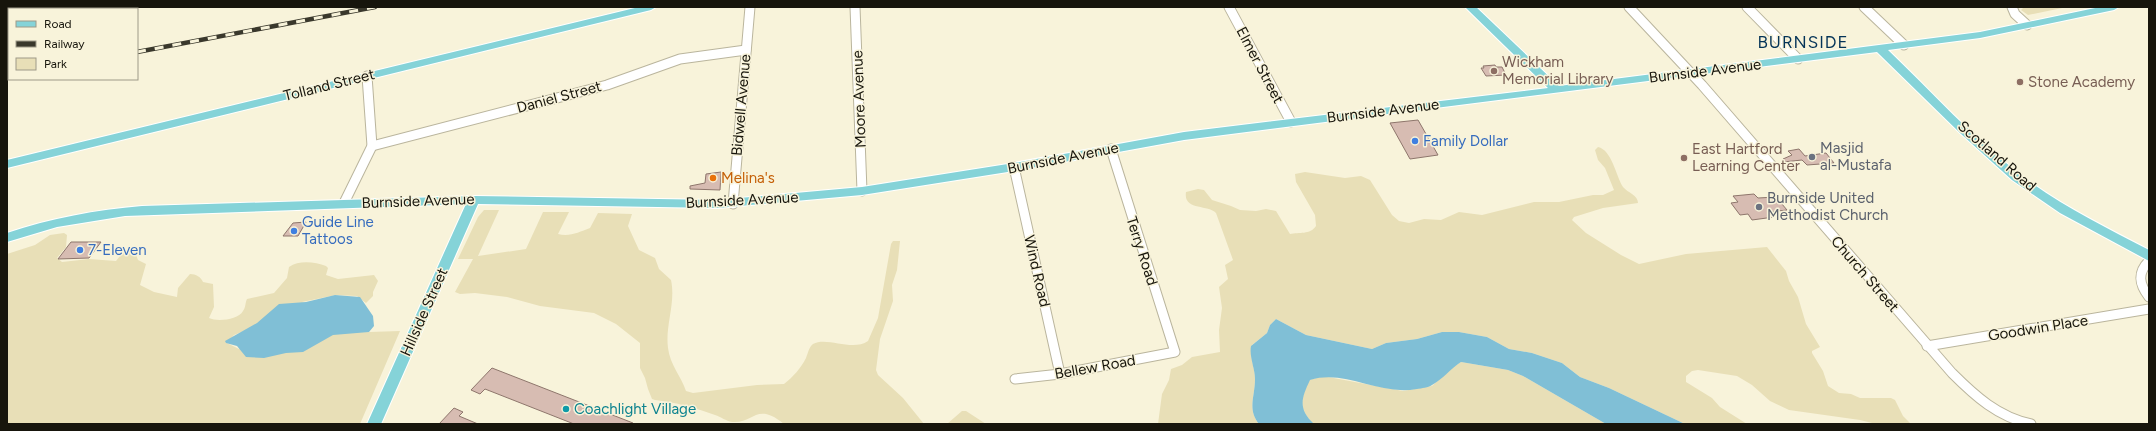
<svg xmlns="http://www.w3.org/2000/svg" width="2156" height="431" viewBox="0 0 2156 431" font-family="Figtree,sans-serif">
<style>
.green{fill:#e8dfb7;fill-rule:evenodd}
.water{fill:#80bfd6}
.building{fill:#d7bcb2;stroke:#8e766c}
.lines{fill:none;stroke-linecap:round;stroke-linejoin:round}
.minor-casing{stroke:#bab59d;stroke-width:11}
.major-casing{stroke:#fff;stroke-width:2}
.minor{stroke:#fff;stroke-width:9}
.major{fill:#85d3d8;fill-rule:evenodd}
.rail-casing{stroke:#3a382c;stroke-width:4.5}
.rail{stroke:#f8f3da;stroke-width:3;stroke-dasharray:9;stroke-linecap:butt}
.education-dot{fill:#8d6e63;stroke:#f8f3da;stroke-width:1.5}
.shop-dot{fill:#3f7fe0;stroke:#f8f3da;stroke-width:1.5}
.worship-dot{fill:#6b7280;stroke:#f8f3da;stroke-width:1.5}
.food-dot{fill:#e8710a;stroke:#f8f3da;stroke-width:1.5}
.culture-dot{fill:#0f9aa8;stroke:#f8f3da;stroke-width:1.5}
.labels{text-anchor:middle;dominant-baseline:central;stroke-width:3;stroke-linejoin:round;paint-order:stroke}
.education-label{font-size:15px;fill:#785e54;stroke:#f8f3da;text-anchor:start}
.street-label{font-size:15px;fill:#17150c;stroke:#f8f3da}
.shop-label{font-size:15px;fill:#366cbe;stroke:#f8f3da;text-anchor:start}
.worship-label{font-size:15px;fill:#5b616d;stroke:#f8f3da;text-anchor:start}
.food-label{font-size:15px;fill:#c56008;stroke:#f8f3da;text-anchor:start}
.culture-label{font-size:15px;fill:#0d838f;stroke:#f8f3da;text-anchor:start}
.quarter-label{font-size:17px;letter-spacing:1px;fill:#043357;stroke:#f8f3da}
</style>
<rect width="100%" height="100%" fill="#f8f3da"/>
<!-- green -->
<g class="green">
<polygon points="2024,7 2067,7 2028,15 2021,10"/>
<path d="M 1598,147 C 1612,150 1616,176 1623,187 C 1628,193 1638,195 1638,203 L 1603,208 L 1574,217 L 1572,220 L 1586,233 L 1621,255 L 1639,264 L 1686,254 L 1767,247 L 1786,271 L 1789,281 L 1798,297 L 1806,324 L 1820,347 L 1812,351 L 1812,353 L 1823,371 L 1828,386 L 1839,393 L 1851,394 L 1860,398 L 1891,398 L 1895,400 L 1903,416 L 1911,424 L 1876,424 L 1860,420 L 1789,410 L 1770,401 L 1752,385 L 1737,376 L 1698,370 L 1692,371 L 1686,376 L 1686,382 L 1712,398 L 1720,407 L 1747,424 L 1685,424 L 1609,388 L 1580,377 L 1562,363 L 1532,353 L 1509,349 L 1487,337 L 1459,332 L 1442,332 L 1417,339 L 1386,343 L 1372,349 L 1306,335 L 1276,319 L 1270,325 L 1267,333 L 1252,345 C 1249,357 1255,368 1255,379 C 1255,397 1247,409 1259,424 L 1158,424 L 1162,394 L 1169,380 L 1171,369 L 1182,365 L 1192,357 L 1220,352 L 1219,330 L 1222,308 L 1219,287 L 1228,279 L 1225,265 L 1233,260 L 1216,213 C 1208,204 1183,211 1186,192 L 1198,189 L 1204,190 L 1212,200 L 1231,206 L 1240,210 L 1256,211 L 1266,209 L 1276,211 L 1290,234 C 1299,232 1310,235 1316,226 L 1315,215 L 1296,182 L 1295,174 L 1305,172 L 1345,178 L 1361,176 L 1370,180 L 1392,215 L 1399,221 L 1409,223 L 1424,219 L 1441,220 L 1459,212 L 1482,215 L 1534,202 L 1559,202 L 1593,195 L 1603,195 L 1614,190 L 1605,168 L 1598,160 L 1595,150 Z"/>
<path d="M 484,210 L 499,210 L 478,256 L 526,249 L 543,212 L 569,212 L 558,234 C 570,237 579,232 590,228 L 598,213 L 632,214 L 628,226 L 639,250 L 655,258 L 659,269 L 671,280 C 676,303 665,326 668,348 C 670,365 681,376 686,391 L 693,393 L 757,385 L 784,384 C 793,377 801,368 806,358 C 808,353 809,347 813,344 C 827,336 852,352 868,341 L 878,318 L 891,244 L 893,241 L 900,241 L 897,270 L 892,285 L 893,301 L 880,339 L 876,370 L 878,375 L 903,398 L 924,424 L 784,424 C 756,401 754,424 732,422 C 726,421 721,417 715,415 C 696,408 675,402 655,400 L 652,399 L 648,389 L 645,378 L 640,368 L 640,343 L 616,324 L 594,313 L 540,306 L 507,297 L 475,293 L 460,294 L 455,292 L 473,259 L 458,259 L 478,217 Z"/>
<path d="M 64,233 L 67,235 L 66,247 L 57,258 L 62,262 L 89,259 L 116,261 L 123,252 L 133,247 L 138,260 L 146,264 L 140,285 L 154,292 L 177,297 L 178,288 L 190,274 C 196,274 201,277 203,282 L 213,284 L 214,307 L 209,318 C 217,322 238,320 243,311 C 246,307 245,303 247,299 L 274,293 L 287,278 L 289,267 C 299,260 315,262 326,266 L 328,268 L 326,275 L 338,279 L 374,275 L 378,281 L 373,292 L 373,296 L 366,303 L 357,296 L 336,295 L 302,302 L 369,332 L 400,331 L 360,424 L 7,424 L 7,254 L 35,245 L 50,235 ZM 244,331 L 239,349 L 227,343 L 234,335 Z"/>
<path d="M 1461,362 L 1508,370 L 1523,376 L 1606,424 L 1314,424 C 1297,408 1301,399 1309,380 L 1323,376 L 1403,391 L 1432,386 L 1450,369 Z"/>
<polygon points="962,411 966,411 986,424 947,424"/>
</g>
<!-- water -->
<g class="water">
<polygon points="335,295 360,297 373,316 374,326 369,332 333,335 303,352 286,353 264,358 246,357 237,346 226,343 225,341 257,323 279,304 306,302"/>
<path d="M 1276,319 L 1306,335 L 1372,349 L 1386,343 L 1417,339 L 1442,332 L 1459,332 L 1487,337 L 1509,349 L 1532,353 L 1562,363 L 1580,377 L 1609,388 L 1685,424 L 1606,424 L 1523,376 L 1508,370 L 1461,362 C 1450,369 1443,379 1432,385 C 1428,388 1422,388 1417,389 C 1378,396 1346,369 1310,380 C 1301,399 1298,409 1314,424 L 1259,424 C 1247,409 1255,397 1255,379 C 1255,368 1249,357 1251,346 L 1267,333 L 1270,325 Z"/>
</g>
<!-- building -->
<g class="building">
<polygon points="1495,65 1496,67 1502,67 1506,75 1486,76 1481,68 1484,68 1483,66"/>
<polygon points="1418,120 1438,155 1410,159 1390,123"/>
<polygon points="1799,149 1805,156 1826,153 1834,163 1807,165 1802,160 1783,162 1783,159 1792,155 1788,151"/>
<polygon points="721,172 720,190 690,189 690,186 705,183 706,174"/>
<polygon points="1754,194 1758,198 1776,197 1787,210 1769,212 1774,217 1752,220 1748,214 1740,215 1731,203 1738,202 1733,196"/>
<polygon points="306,222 298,236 283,236 293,223"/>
<polygon points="71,242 101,242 89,258 58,259"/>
<polygon points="492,368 633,423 633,424 574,424 485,389 480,394 471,390"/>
<polygon points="454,408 463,412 459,416 478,424 439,424"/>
</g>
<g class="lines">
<!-- minor casing -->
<g class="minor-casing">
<g id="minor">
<polyline points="855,7 862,191"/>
<polyline points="1229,7 1291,122"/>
<path d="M 1629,7 L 1702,85 L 1952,373 C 1975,396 1998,417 2031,424"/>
<polyline points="1747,7 1798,59"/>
<polyline points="1864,7 1904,45"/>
<polyline points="2012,7 2015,14 2027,25"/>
<polyline points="372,146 607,85 680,59 746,50"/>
<polyline points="1014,167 1060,374"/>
<polyline points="344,203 372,146 367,76"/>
<polyline points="733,204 750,7"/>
<path d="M 2149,261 C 2137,273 2139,284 2149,297"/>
<polyline points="1927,346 2149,309"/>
<polyline points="1015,379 1060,374 1175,352 1111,149"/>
</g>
</g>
<!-- major casing -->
<g class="major-casing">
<g id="major">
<polygon points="639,7 656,7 651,10 7,168 7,160"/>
<path d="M 1465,7 L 1476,7 L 1559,86 L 1980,32 L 2100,7 L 2119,7 L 2114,10 L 1980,38 L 1888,50 C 1932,92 1973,138 2021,175 C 2060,205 2105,227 2149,250 L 2149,261 L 2060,213 L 2012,180 L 1960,133 L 1877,52 L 1184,140 L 1014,171 L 862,195 L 718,208 L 478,204 L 381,424 L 367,424 L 466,204 L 125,216 L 57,227 L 7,242 L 7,233 C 51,218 96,210 142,206 L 474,196 L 718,200 L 862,187 L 1014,163 L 1184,132 L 1548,88 Z"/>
</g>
</g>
<!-- minor -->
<use href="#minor" class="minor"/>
<!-- major -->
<use href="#major" class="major"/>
<!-- rail casing -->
<g class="rail-casing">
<g id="rail">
<polyline points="137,52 375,7"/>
<polyline points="7,77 9,77"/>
</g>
</g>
<!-- rail -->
<use href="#rail" class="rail"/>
</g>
<!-- markers -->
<g class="education-dot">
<circle cx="1494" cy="71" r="4"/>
<circle cx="2020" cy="82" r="4"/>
<circle cx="1684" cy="158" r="4"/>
</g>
<g class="shop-dot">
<circle cx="1415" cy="141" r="4"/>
<circle cx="294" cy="231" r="4"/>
<circle cx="80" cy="250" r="4"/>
</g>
<g class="worship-dot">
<circle cx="1812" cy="157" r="4"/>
<circle cx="1759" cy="207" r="4"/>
</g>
<circle class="food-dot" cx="713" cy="178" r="4"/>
<circle class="culture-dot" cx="566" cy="409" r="4"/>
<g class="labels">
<!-- education labels -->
<g class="education-label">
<text x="1502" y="62">Wickham<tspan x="1502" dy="17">Memorial Library</tspan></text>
<text x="2028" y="82">Stone Academy</text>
<text x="1692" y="149">East Hartford<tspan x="1692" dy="17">Learning Center</tspan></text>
</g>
<!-- street labels -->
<g class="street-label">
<text transform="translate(1260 65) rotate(62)">Elmer Street</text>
<text transform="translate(1705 71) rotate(-7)">Burnside Avenue</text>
<text transform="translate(329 85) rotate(-14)">Tolland Street</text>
<text transform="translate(559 97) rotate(-15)">Daniel Street</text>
<text transform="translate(859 99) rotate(-92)">Moore Avenue</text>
<text transform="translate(741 105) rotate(-85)">Bidwell Avenue</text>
<text transform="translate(1383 111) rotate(-7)">Burnside Avenue</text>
<text transform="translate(1997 156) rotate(41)">Scotland Road</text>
<text transform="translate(1063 158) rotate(-11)">Burnside Avenue</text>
<text transform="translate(742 200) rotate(-3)">Burnside Avenue</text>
<text transform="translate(418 201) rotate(-2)">Burnside Avenue</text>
<text transform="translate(1142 251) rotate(72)">Terry Road</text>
<text transform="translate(1037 271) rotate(77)">Wind Road</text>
<text transform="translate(1865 274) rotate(49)">Church Street</text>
<text transform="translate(424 312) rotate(-66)">Hillside Street</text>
<text transform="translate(2038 328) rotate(-9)">Goodwin Place</text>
<text transform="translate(1095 367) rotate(-10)">Bellew Road</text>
</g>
<!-- shop labels -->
<g class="shop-label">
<text x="1423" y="141">Family Dollar</text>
<text x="302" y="222">Guide Line<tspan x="302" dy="17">Tattoos</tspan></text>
<text x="88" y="250">7-Eleven</text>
</g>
<!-- worship labels -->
<g class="worship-label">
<text x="1820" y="148">Masjid<tspan x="1820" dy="17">al-Mustafa</tspan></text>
<text x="1767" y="198">Burnside United<tspan x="1767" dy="17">Methodist Church</tspan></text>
</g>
<!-- food labels -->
<g class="food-label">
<text x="721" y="178">Melina's</text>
</g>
<!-- culture labels -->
<g class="culture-label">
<text x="574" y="409">Coachlight Village</text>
</g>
<!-- quarter labels -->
<g class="quarter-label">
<text x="1803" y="42">BURNSIDE</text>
</g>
</g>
<!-- border -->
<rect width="2156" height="431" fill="none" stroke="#17150c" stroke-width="16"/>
<!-- legend -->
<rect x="8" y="8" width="130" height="72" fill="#f8f3da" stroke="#9e9a88"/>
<rect x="16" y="21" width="20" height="6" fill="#85d3d8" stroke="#9e9a88"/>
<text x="44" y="28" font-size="12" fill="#17150c">Road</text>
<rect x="16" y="41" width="20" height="6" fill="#3a382c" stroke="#9e9a88"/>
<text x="44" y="48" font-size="12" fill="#17150c">Railway</text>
<rect x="16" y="58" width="20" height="12" fill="#e8dfb7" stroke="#9e9a88"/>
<text x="44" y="68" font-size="12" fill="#17150c">Park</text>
</svg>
